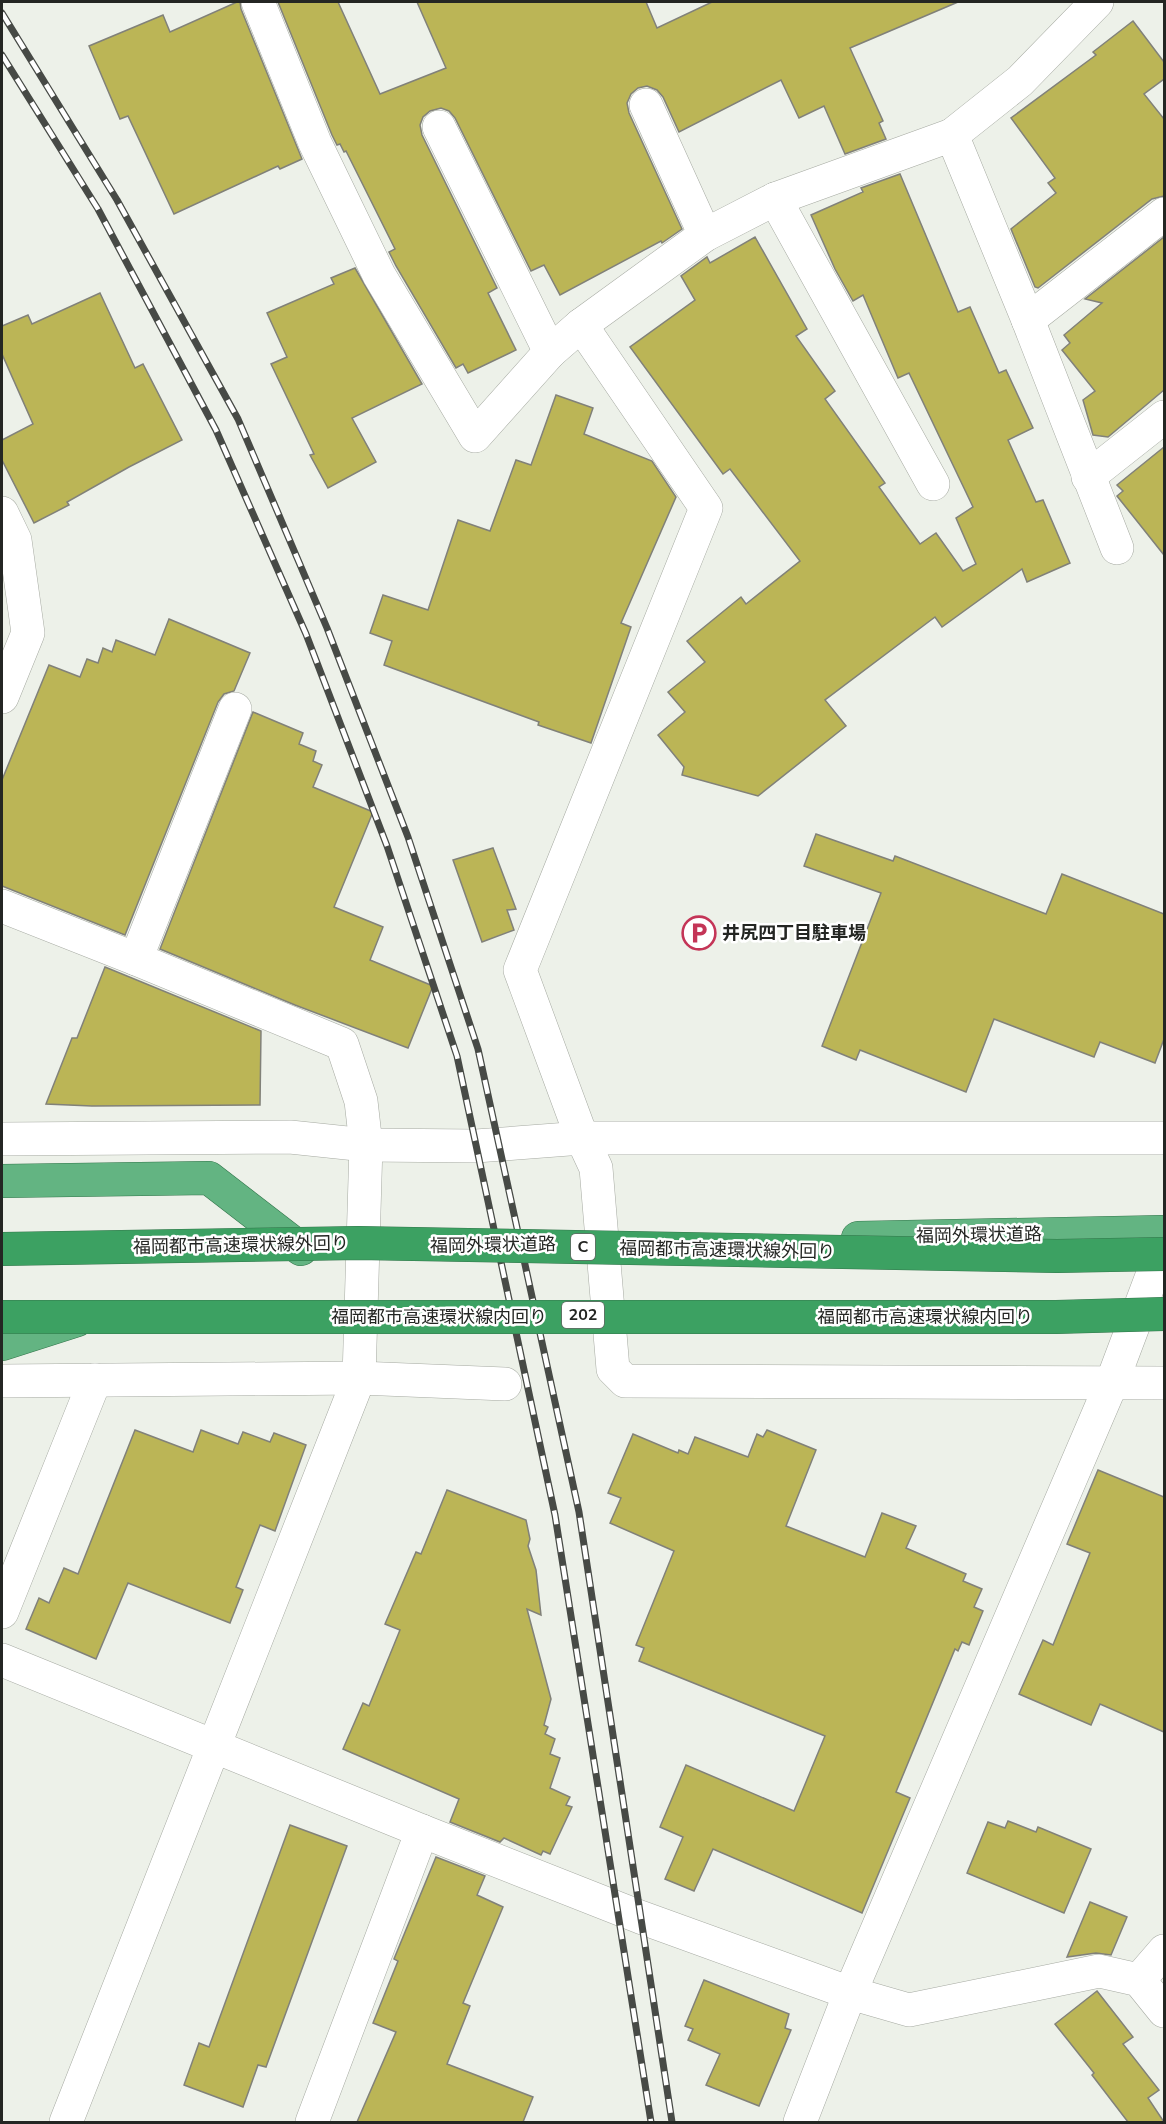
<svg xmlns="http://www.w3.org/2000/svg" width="1166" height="2124" viewBox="0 0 1166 2124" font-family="'Nunito Sans','Noto Sans JP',sans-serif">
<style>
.building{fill:#bbb556;stroke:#818179;stroke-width:1.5}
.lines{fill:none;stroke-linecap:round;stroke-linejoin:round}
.minor-casing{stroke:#a6aaa2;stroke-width:34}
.tertiary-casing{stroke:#a6aaa2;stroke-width:34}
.trunk-casing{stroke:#34764c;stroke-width:34}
.minor{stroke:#fff;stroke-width:33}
.tertiary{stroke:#fff;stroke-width:33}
.trunk{stroke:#63b482;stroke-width:33}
.rail-casing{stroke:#474a46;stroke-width:7}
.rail{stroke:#fff;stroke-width:4.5;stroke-dasharray:14;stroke-linecap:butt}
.motorway-bridge-casing{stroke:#34764c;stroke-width:34;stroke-linecap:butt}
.motorway-bridge{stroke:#3ca162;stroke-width:33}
.labels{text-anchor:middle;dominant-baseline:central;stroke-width:5;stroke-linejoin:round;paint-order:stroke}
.shield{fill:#fff;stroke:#666765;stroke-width:1.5}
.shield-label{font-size:16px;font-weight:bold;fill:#242623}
.poi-label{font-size:18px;font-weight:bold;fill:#242623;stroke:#fff;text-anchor:start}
.street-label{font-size:18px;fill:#242623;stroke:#fff}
</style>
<rect width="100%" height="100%" fill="#edf1e9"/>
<!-- building -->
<g class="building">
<polygon points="237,2 240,2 241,9 302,159 280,169 278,166 174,214 128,116 120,119 89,46 163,15 170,32"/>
<polygon points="278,2 338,2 380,94 446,68 417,2 646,2 657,28 712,2 958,2 850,48 883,121 879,123 886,139 845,154 824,106 799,118 781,80 679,132 663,97 657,90 647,86 638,88 631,94 627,103 629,113 682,229 662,243 661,241 560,295 544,265 531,271 455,118 449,111 441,108 430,111 423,117 420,125 422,135 497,288 488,293 516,350 468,373 463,364 456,368 396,266 389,252 395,249 346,151 344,152 340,144 337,145 332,135"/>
<polygon points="1133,21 1164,62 1164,79 1144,94 1164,119 1164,196 1152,199 1038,288 1035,287 1011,229 1056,193 1048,183 1055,178 1011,118 1096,55 1093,52"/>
<polygon points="900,174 958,312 970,307 999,373 1006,370 1033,428 1008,440 1036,502 1043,500 1070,563 1027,582 1022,569 942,627 935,617 825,700 846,726 758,796 682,775 684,767 658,735 685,712 668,692 705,662 687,641 741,597 746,604 800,561 730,469 723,474 630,347 695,300 681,276 707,257 710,263 755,237 807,329 796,336 835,391 825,399 885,483 879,487 920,544 936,533 963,571 976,564 956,518 973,507 909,373 898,378 863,295 853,301 835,269 811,215 863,192 861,188"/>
<polygon points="1164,237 1164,390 1108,437 1093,435 1083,400 1095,391 1062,350 1070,343 1064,335 1102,303 1085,299"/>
<polygon points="355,268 422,384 352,418 376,462 328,488 310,455 314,454 271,364 287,357 267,313 334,284 331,278"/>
<polygon points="100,293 135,368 143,364 182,440 129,467 67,502 69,505 34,523 2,460 2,440 33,424 2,354 2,326 28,315 32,324"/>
<polygon points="556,395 593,408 584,434 652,461 676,497 621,623 631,627 591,743 538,725 539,722 384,665 392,641 370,633 383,595 428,610 458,520 490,531 516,460 531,465"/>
<polygon points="1164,447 1164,555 1117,496 1123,491 1117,485"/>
<polygon points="169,619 250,653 234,691 224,694 218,702 125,935 2,886 2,780 49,665 80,677 87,659 98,663 103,648 112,652 116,640 155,655"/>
<polygon points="253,712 303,733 299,744 316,751 313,761 322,765 313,787 373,812 334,907 383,927 370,960 433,986 408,1048 295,1005 160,949"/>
<polygon points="816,834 893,861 895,856 1046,914 1062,874 1164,914 1164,1039 1155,1063 1100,1042 1094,1057 994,1019 966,1092 860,1050 856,1060 822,1046 881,893 804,866"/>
<polygon points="493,848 516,909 507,910 514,930 482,942 453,860"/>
<polygon points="105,967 261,1031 260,1105 92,1106 46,1104 72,1038 77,1038"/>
<polygon points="135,1430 193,1452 201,1430 238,1444 243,1432 270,1442 274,1433 306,1445 275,1531 260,1525 236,1587 243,1590 230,1623 128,1583 96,1659 26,1629 39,1598 49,1603 64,1568 78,1574"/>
<polygon points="767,1430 816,1450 786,1526 865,1557 882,1513 916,1526 906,1548 966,1574 963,1581 982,1589 974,1607 983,1611 969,1645 962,1642 958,1651 955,1649 896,1792 910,1798 862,1913 713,1849 694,1891 665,1879 683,1837 660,1827 686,1765 794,1811 825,1736 639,1661 644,1648 636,1645 674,1551 610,1523 621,1498 608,1493 633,1434 678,1453 679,1450 688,1454 695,1437 748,1457 757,1434 763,1437"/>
<polygon points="1098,1470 1164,1497 1164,1732 1100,1704 1091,1725 1019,1694 1043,1640 1053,1645 1090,1553 1067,1544"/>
<polygon points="447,1490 526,1520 530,1539 528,1546 536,1570 541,1615 527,1609 551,1699 544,1725 548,1727 545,1734 555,1739 550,1754 560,1758 550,1788 570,1797 566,1805 572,1807 550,1854 543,1851 541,1855 504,1838 500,1842 450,1822 459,1799 343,1749 363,1703 369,1706 400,1630 385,1624 416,1552 421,1554"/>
<polygon points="1008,1821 1036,1832 1038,1827 1091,1849 1064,1913 967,1873 988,1822 1005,1828"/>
<polygon points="290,1825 347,1846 266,2067 258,2065 243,2107 184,2085 199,2043 209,2047"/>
<polygon points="436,1857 485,1876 477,1895 503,1907 463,2003 470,2006 447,2064 533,2097 523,2122 357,2122 396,2032 373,2023 398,1961 394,1959"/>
<polygon points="1090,1902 1127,1917 1111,1955 1096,1953 1067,1957"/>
<polygon points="704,1980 789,2014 785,2028 791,2030 759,2106 706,2085 720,2054 688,2040 693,2029 685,2026"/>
<polygon points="1097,1991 1133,2037 1123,2044 1159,2090 1148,2098 1164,2122 1128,2122 1092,2075 1094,2073 1055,2024"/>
</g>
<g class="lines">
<!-- minor casing -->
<g class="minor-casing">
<g id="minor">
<polyline points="258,2 315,143 379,275 475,436 550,352 581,325 705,235 775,199 952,135 1028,320 1117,548"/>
<polyline points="646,105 705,235"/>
<polyline points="439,127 550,352"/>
<polyline points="952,135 1020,81 1097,2"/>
<polyline points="775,199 933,484"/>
<polyline points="1028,320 1164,214"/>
<polyline points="581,325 706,508 520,970 582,1138 596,1168 613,1369 625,1381 1164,1383"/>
<polyline points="1088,477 1164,417"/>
<polyline points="2,513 15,540 28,633 2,697"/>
<polyline points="2,906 136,959 342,1044 361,1101 366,1145 359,1378 66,2122"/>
<polyline points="136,959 235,709"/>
<polyline points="582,1138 1164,1138"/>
<polyline points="2,1139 290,1137 366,1145"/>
<polyline points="2,1381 359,1378 505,1384"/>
<polyline points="2,1612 95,1380"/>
<polyline points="2,1660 422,1831 640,1917 850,1993 1112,1382 1164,1244"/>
<polyline points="1139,1980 1164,1951"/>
<polyline points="312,2122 422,1831"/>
<polyline points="800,2122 850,1993 909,2010 1099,1971 1139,1980 1164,2011"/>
</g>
</g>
<!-- tertiary casing -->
<g class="tertiary-casing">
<polyline id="tertiary" points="366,1145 476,1146 582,1138"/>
</g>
<!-- trunk casing -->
<g class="trunk-casing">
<g id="trunk">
<polyline points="2,1181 209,1178 301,1249"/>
<polyline points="858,1238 1164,1232"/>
<polyline points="2,1344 77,1320"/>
</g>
</g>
<!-- minor -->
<use href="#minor" class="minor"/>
<!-- tertiary -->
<use href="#tertiary" class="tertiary"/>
<!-- trunk -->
<use href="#trunk" class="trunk"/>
<!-- rail casing -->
<g class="rail-casing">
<g id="rail">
<polyline points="2,13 117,200 238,419 327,628 408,837 478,1049 579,1512 672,2122"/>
<polyline points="2,55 98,209 216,430 306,634 387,846 457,1056 555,1515 651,2122"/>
</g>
</g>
<!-- rail -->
<use href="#rail" class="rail"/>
<!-- motorway-bridge casing -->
<g class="motorway-bridge-casing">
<g id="motorway-bridge">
<polyline points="2,1249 358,1243 1057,1256 1164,1254"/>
<polyline points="2,1317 1056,1317 1164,1314"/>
</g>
</g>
<!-- motorway-bridge -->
<use href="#motorway-bridge" class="motorway-bridge"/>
</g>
<!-- icons -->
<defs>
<g id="parking-ring" transform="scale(1.725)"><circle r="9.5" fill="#fff" stroke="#c43557" stroke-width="1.5"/><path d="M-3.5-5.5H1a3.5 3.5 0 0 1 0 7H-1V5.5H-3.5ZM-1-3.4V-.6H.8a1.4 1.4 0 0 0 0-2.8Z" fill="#c43557"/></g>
</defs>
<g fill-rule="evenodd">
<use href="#parking-ring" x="699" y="933"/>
</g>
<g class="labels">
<!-- shield labels -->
<g class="shield">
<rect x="571" y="1234" width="24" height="26" rx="4.5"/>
<rect x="562" y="1302" width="42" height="26" rx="4.5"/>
</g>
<g class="shield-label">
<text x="583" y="1247">C</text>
<text x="583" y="1315">202</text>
</g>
<!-- poi labels -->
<g class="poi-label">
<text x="722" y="933">井尻四丁目駐車場</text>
</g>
<!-- street labels -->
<g class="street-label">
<text transform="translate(979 1235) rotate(-1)">福岡外環状道路</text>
<text transform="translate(241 1245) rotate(-1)">福岡都市高速環状線外回り</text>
<text transform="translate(493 1245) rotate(-1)">福岡外環状道路</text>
<text transform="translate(727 1250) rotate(1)">福岡都市高速環状線外回り</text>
<text x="439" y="1317">福岡都市高速環状線内回り</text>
<text x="925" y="1317">福岡都市高速環状線内回り</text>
</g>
</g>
<!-- border -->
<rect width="1166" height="2124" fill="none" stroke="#242623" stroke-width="6"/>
</svg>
